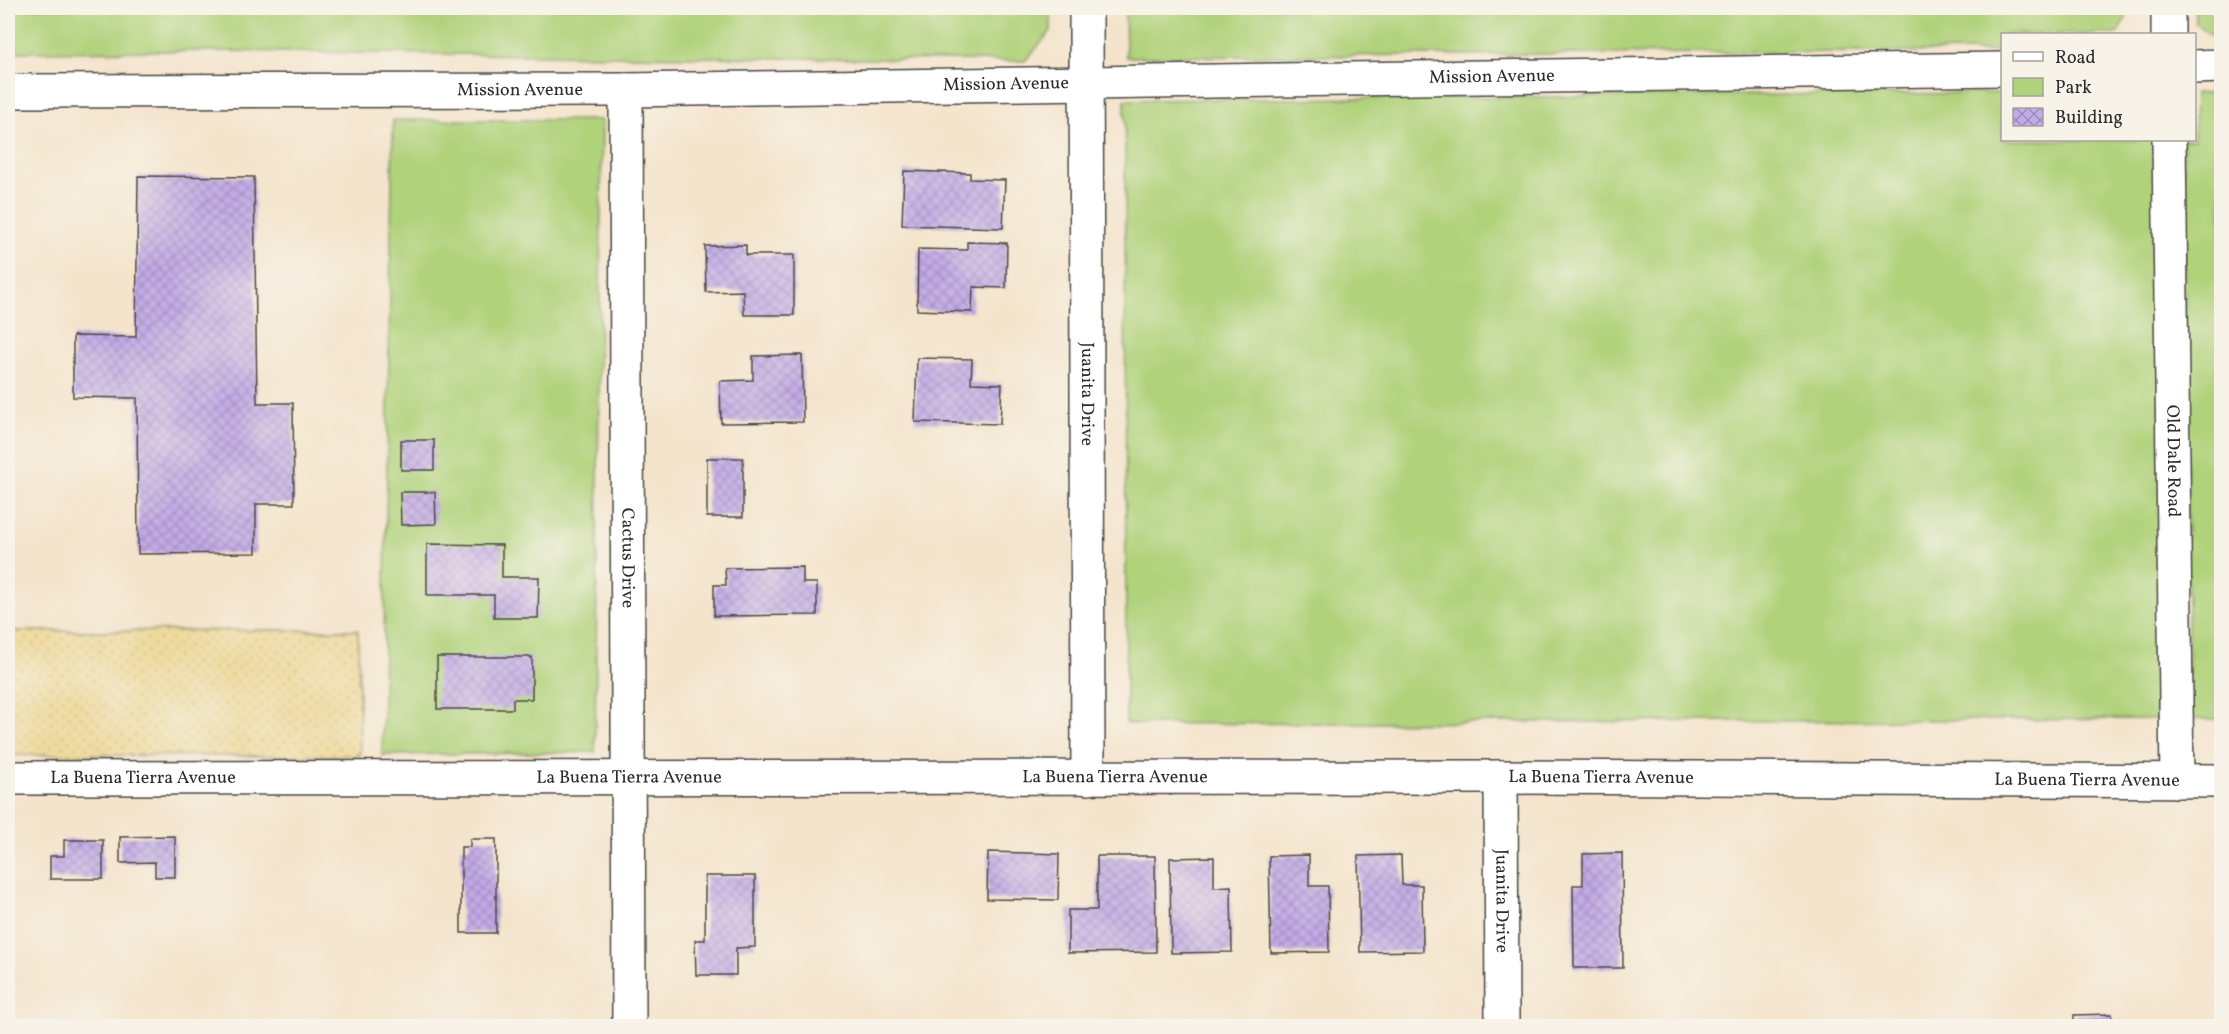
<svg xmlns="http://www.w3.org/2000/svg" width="2229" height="1034" viewBox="0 0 2229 1034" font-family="Vollkorn,serif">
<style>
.green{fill:#b0d27a;stroke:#6e7e52;stroke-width:1.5}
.sand{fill:url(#sand-dots);stroke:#8c8264;stroke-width:1.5}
.building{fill:url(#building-cross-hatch)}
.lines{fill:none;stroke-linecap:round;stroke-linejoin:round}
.minor-casing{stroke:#494743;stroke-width:36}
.minor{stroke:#fff;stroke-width:33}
.labels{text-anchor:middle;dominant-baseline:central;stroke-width:5;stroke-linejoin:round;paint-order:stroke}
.street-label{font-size:18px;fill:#2b2b2b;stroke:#f7f3e8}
</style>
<defs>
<pattern id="sand-dots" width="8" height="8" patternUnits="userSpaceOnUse" patternTransform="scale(1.5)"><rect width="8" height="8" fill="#eeda9e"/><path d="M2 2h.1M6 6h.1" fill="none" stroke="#cb8" stroke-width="1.8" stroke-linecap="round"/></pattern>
<pattern id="building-cross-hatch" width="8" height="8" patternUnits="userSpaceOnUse" patternTransform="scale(1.5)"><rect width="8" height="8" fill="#c3abe7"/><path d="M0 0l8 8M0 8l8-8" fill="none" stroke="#9f8bbb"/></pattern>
</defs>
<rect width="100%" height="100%" fill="#f7f3e8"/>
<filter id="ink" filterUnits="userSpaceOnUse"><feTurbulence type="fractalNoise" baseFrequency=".0167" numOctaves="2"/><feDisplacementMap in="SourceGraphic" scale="12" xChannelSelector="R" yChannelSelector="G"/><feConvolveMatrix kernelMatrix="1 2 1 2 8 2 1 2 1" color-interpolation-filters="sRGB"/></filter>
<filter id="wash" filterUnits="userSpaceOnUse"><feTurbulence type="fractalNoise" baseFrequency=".008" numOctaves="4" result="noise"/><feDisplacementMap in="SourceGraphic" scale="24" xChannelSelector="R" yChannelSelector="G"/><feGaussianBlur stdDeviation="1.35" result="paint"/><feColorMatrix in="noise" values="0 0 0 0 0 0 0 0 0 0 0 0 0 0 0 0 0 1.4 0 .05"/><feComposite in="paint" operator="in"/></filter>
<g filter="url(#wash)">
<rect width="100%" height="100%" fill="#f4e4cc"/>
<!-- green -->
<g class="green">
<polygon points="8,8 1051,8 1051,31 1025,61 208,51 8,52"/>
<polygon points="1125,8 2132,8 2117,34 2002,34 2002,51 1126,57"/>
<polygon points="2195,8 2221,8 2221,44 2195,23"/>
<polygon points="2002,93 2002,140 2157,140 2165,719 1126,724 1125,100"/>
<polygon points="2195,93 2221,93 2221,719 2189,719 2183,140 2194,140"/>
<polygon points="393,120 602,120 595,752 382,755"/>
</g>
<!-- sand -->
<polygon class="sand" points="358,630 360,756 8,755 8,631"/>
<g id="blocks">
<!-- building -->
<g class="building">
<polygon points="904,171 970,173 970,179 1005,180 1003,228 902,225"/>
<polygon points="138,176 254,177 257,403 293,403 294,504 256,504 256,553 138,554 137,398 73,397 73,336 136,337"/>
<polygon points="967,242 1007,243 1006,288 973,287 972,312 917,310 918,249 967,250"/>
<polygon points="746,245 746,255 794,255 794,315 744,315 743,291 706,292 705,246"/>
<polygon points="802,355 803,422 721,423 720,381 753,380 753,356"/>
<polygon points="917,358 972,359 971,383 1002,384 1000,424 915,422"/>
<rect x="401" y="440" width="33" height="30"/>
<rect x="707" y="458" width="36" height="59"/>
<polygon points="400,492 435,492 436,524 401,525"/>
<polygon points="427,544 502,545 502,577 539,577 538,618 494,618 494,595 427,595"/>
<polygon points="803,567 803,583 817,583 817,615 714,616 714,585 726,585 725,568"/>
<polygon points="437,657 532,657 532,699 513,699 513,709 437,709"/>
<polygon points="175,836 175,877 155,877 155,862 120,863 120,837"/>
<polygon points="470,839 496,839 496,933 461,933 461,847 470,847"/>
<polygon points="64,840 103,840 103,879 50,879 50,856 64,856"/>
<polygon points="988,852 1059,854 1058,900 987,899"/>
<polygon points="1622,853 1623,968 1574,968 1573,885 1583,885 1583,854"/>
<polygon points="1309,855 1309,886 1328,886 1329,952 1271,953 1269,856"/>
<polygon points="1401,855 1402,885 1422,885 1423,951 1360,952 1358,856"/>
<polygon points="1097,856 1155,856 1156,952 1068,953 1068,910 1097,910"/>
<polygon points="1214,857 1214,887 1231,886 1232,952 1171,953 1170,858"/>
<polygon points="705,876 755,876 755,947 736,948 736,975 696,975 695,940 705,940"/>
<polygon points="2112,1014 2112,1026 2074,1026 2074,1015"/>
</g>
</g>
</g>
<g filter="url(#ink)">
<use href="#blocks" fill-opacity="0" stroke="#494743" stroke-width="1.5"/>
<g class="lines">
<!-- minor casing -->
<g class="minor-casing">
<g id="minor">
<path id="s1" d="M 1086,8 L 1088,778"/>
<polyline points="2168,8 2168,34"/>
<polyline points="2194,67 2222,66"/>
<path id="s2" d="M 626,90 L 629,1026"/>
<path id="s3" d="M 8,91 L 626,90 L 2002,69"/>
<path id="s4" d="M 2169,140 L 2177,781"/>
<path id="s5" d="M 1501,777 L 1502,1026"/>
<path id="s6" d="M 8,778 L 1501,777 L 2222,781"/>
</g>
</g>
<!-- minor -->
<use href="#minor" class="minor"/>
</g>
</g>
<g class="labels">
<!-- street labels -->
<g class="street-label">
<text stroke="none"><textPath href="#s3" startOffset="1484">Mission Avenue</textPath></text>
<text stroke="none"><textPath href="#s3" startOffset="998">Mission Avenue</textPath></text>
<text stroke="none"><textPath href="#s3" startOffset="512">Mission Avenue</textPath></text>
<text stroke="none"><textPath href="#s1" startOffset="386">Juanita Drive</textPath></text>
<text stroke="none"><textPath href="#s4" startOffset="321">Old Dale Road</textPath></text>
<text stroke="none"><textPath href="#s2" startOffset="468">Cactus Drive</textPath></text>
<text stroke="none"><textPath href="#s6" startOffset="135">La Buena Tierra Avenue</textPath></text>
<text stroke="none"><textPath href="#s6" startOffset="621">La Buena Tierra Avenue</textPath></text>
<text stroke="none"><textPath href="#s6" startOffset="1107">La Buena Tierra Avenue</textPath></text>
<text stroke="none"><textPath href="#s6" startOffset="1593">La Buena Tierra Avenue</textPath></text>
<text stroke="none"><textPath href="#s6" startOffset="2079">La Buena Tierra Avenue</textPath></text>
<text stroke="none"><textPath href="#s5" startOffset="124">Juanita Drive</textPath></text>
</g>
</g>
<!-- margin -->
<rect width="2229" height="1034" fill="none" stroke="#f7f3e8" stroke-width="30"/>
<!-- legend -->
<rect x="2001" y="33" width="195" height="108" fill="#f7f3e8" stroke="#a5a39c" stroke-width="1.5"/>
<rect x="2013" y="52" width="30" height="9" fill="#ffffff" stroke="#a5a39c" stroke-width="1.5"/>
<text x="2055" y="63" font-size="18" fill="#2b2b2b">Road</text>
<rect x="2013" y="78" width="30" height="18" fill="#b0d27a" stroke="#a5a39c" stroke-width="1.5"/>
<text x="2055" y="93" font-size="18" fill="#2b2b2b">Park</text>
<rect x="2013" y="108" width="30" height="18" fill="url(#building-cross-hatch)" stroke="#a5a39c" stroke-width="1.5"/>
<text x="2055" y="123" font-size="18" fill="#2b2b2b">Building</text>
</svg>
